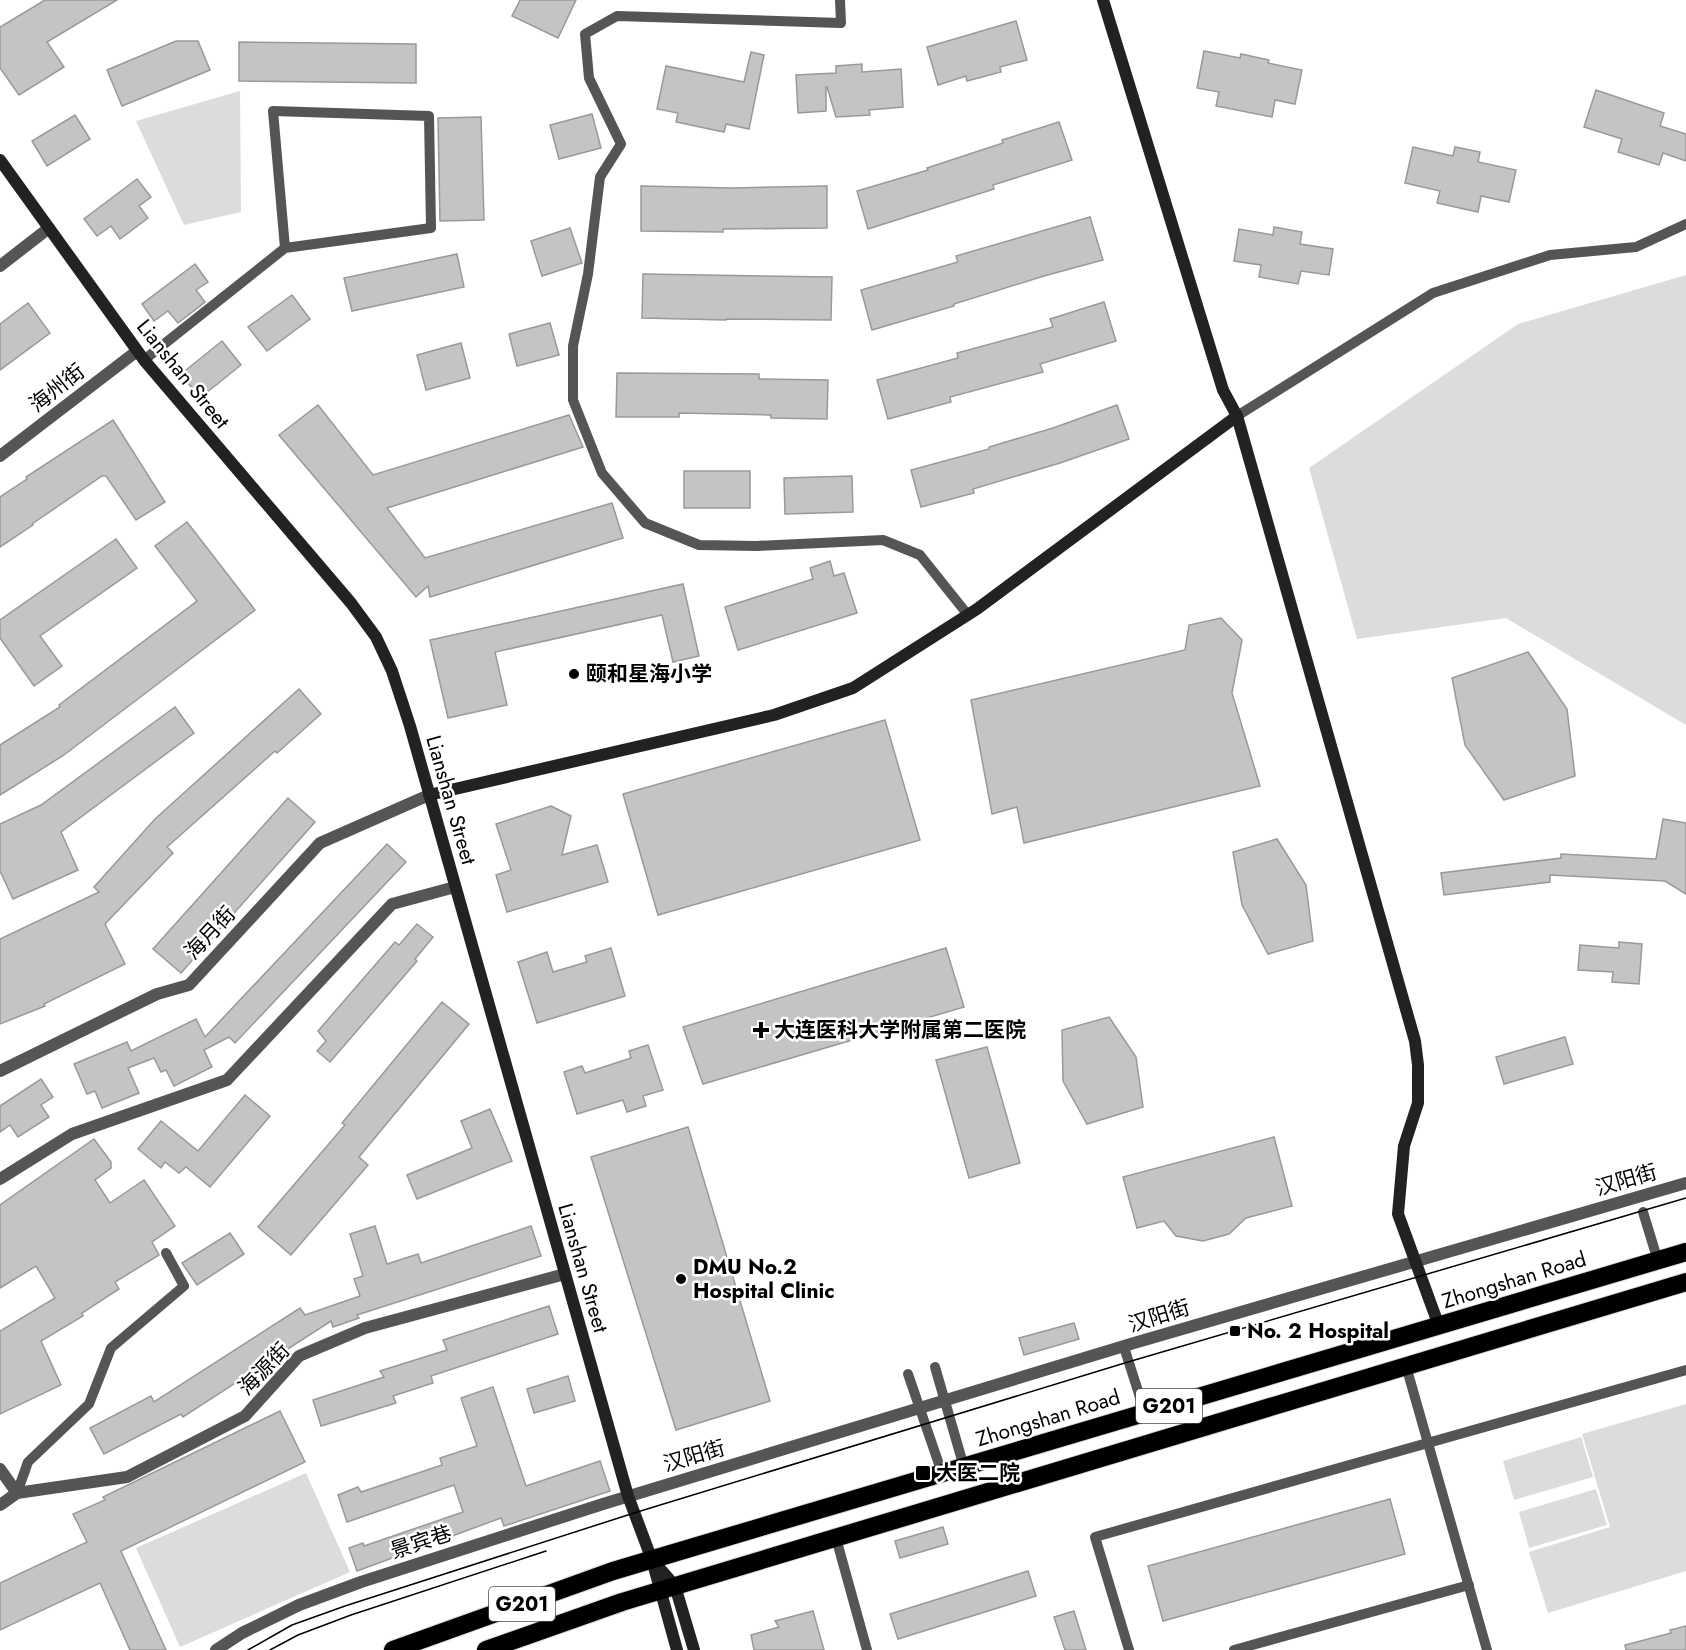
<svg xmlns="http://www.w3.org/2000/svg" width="1686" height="1650" viewBox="0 0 1686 1650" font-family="Jost,'Noto Sans SC',sans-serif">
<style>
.green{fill:#dcdcdc}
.building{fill:#c4c4c4;stroke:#999;stroke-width:1.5}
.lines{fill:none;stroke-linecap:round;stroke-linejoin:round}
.highway-casing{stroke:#dbdbdb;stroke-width:20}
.lane{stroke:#555;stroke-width:10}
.street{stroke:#555;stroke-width:12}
.secondary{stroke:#222;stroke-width:12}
.highway{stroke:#000;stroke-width:18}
.tram{stroke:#000;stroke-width:1.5}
.poi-dot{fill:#000;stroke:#fff;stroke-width:2}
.labels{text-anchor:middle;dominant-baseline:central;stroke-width:5;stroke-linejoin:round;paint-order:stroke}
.shield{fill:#fff;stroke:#4c4c4c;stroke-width:1.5}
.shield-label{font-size:20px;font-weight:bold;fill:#000}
.street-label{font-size:21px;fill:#000;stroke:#fff}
.poi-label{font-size:21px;font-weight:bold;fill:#000;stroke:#fff;text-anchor:start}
</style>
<rect width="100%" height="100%" fill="#fff"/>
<!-- green -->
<g class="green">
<polygon points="240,91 241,212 184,225 136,121"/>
<polygon points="1686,275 1686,725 1506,618 1357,639 1309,468 1518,324"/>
<polygon points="1686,1404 1686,1571 1548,1613 1529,1552 1610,1527 1582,1434"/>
<polygon points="1581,1437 1593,1477 1514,1500 1503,1461"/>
<polygon points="306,1473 350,1572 180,1647 136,1548"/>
<polygon points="1596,1489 1607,1525 1529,1548 1519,1512"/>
</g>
<!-- building -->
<g class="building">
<polygon points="45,0 117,0 47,42 64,67 19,95 0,68 0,27"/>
<polygon points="520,0 576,0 558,38 512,16"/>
<polygon points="1016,21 1027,60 1000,67 1001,72 967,81 966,76 938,85 927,47"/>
<polygon points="176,41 198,41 210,70 122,106 107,70"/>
<polygon points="239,42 416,44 416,83 239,81"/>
<polygon points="1204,51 1240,58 1241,54 1269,60 1268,63 1302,70 1295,104 1275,100 1272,117 1216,106 1219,92 1197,88"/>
<polygon points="751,52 764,55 749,129 726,124 724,132 676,122 678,113 657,109 666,66 744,82"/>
<polygon points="862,64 862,72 901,69 903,107 869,110 870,115 836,117 827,87 826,87 826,111 798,113 796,75 836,73 836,66"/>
<polygon points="1596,90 1664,113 1660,126 1686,134 1686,161 1663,153 1659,165 1618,152 1622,139 1584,127"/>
<polygon points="592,114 601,148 559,159 550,125"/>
<polygon points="75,115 90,139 47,166 32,141"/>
<polygon points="481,117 484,220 440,221 438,118"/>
<polygon points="1059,122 1072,160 993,185 994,189 868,229 857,191 928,170 927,168 1003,143 1002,140"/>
<polygon points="1413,147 1453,156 1455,147 1480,152 1478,162 1516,170 1509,202 1481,196 1478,212 1437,203 1440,191 1405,183"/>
<polygon points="137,179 151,197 139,206 148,218 120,239 111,226 97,236 84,219"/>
<polygon points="641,186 732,188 827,186 827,228 723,229 723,232 641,231"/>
<polygon points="1090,217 1103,260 1044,276 954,304 954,306 872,330 861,290 958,262 956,256"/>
<polygon points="1274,227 1302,232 1300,244 1333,249 1329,275 1301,271 1298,284 1259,277 1261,265 1234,261 1239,229 1273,235"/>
<polygon points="570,228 582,263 542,276 531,241"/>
<polygon points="457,254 464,287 352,311 344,278"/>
<polygon points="195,264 208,282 196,290 205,302 178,323 168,311 154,321 142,304"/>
<polygon points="643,274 832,277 831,320 726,319 726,320 642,318"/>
<polygon points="292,295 310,319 267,351 248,327"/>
<polygon points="1104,302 1116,341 1040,364 1043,372 950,397 951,402 888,419 877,380 958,358 957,353 1053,327 1050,319"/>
<polygon points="28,303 50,333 0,370 0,324"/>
<polygon points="550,323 559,355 517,366 509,334"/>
<polygon points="222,341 241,365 200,398 181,374"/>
<polygon points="461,343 470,378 426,390 417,355"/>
<polygon points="617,373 759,374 759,379 828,380 827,419 771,418 771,415 679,413 679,417 616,417"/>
<polygon points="318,405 373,475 569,415 583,447 387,508 425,558 612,503 623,538 430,597 428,586 416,597 279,435"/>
<polygon points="1117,405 1129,439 1060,463 973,489 974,493 921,507 911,470 989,449 989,447 1053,428"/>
<polygon points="113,420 165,502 136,520 106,476 102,476 32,524 33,525 0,547 0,497 27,479 26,477"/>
<rect x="684" y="471" width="66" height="37"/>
<polygon points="852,476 853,512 785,514 784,478"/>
<polygon points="187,522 255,610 64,755 0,795 0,745 60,707 59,705 197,601 155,546"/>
<polygon points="116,539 137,568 40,636 62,666 34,686 0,638 0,620"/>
<polygon points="830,561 834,576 844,573 857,613 738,650 725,607 813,579 810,568"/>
<polygon points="683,584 699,656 673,662 662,615 495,652 507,705 448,718 430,640"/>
<polygon points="1221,618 1242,640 1232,693 1260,786 1024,843 1017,807 992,814 971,700 1185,650 1189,625"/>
<polygon points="1528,652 1567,709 1575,776 1504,800 1465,745 1452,678"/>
<polygon points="299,689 321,714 277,753 275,751 167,847 173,853 105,924 125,964 44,1004 45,1006 0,1024 0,939 99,892 94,887 155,819"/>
<polygon points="175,707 194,733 61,832 78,870 13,899 0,871 0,824 41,805"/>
<polygon points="885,720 920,840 658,915 623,794"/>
<polygon points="288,798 315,822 181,973 153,949"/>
<polygon points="551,806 571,816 562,855 597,845 608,882 507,912 496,875 511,870 496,824"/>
<polygon points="1663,819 1686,823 1686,894 1665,881 1550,875 1550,882 1444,895 1441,873 1561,858 1561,854 1656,859"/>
<polygon points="1277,839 1306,885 1313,941 1268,954 1242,905 1233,852"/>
<polygon points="387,844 406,862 235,1043 229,1037 204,1050 212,1067 174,1086 166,1070 161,1072 154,1058 128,1068 139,1093 102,1108 95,1091 87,1094 74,1064 127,1042 131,1051 196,1019 205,1037"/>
<polygon points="417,924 433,937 415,959 417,961 330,1062 317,1051 326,1041 318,1031 395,942 399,945"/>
<polygon points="1619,942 1642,944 1639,984 1612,982 1613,972 1578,970 1580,945 1619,948"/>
<polygon points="611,948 625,996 537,1023 518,962 547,952 553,972 587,962 585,956"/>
<polygon points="946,948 964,1007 703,1084 683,1027"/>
<polygon points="442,1002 469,1024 359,1157 368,1165 291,1255 258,1227 345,1125 342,1123"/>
<polygon points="1109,1017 1136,1057 1143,1107 1087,1124 1063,1081 1062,1030"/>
<polygon points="1565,1037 1573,1064 1504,1084 1496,1057"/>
<polygon points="648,1045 663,1090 643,1096 646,1106 627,1112 623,1100 577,1114 564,1072 582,1066 585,1073 631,1058 629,1051"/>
<polygon points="987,1047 1020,1163 969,1178 936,1060"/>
<polygon points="41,1079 53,1097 41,1105 49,1117 18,1137 10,1125 0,1132 0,1106"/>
<polygon points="245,1095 270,1116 210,1187 186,1167 179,1173 165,1162 161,1168 138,1149 161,1121 198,1151"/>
<polygon points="490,1109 512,1161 417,1199 407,1175 472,1148 461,1121"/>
<polygon points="688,1127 770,1401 676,1430 591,1157"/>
<polygon points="1274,1137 1292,1206 1246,1218 1229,1234 1203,1241 1176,1236 1164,1221 1137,1228 1123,1177"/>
<polygon points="94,1139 111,1162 111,1168 95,1180 110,1203 144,1180 175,1226 152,1242 159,1255 115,1282 119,1289 82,1313 83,1316 41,1341 61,1385 0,1414 0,1331 55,1298 36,1266 0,1288 0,1205"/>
<polygon points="375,1226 387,1264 418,1254 421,1263 531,1226 541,1256 357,1315 359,1318 333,1327 331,1321 183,1417 181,1414 104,1454 90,1428 151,1396 154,1402 300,1308 305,1315 360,1296 354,1279 363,1276 350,1234"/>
<polygon points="230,1233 244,1254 197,1285 182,1263"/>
<polygon points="549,1306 558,1334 431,1376 433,1383 393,1396 396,1403 321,1426 313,1400 384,1377 380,1371 447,1350 443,1340"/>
<polygon points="1074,1323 1079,1339 1024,1355 1019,1338"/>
<polygon points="568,1376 575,1401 534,1413 527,1389"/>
<polygon points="493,1387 526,1486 600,1461 610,1491 504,1526 501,1518 357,1571 349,1548 363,1543 364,1546 463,1512 454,1485 347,1522 338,1495 358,1487 361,1492 442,1465 440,1458 477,1446 461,1398"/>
<polygon points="280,1411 305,1462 121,1551 166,1650 130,1650 100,1583 0,1630 0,1583 87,1542 73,1514 105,1500 103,1497"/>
<polygon points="1390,1499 1405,1554 1163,1621 1148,1566"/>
<polygon points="943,1527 948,1544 900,1558 895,1541"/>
<polygon points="1028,1571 1036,1596 898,1639 890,1614"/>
<polygon points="813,1611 824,1650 754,1650 751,1635 779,1627 775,1621"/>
<polygon points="1074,1611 1086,1650 1065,1650 1054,1617"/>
<polygon points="1686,1626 1686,1650 1626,1650 1625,1645 1671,1633 1670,1630"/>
</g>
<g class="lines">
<!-- highway casing -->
<g class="highway-casing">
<g id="highway">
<polyline points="393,1650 613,1571 1686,1252"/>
<polyline points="486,1650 622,1602 1686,1282"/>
</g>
</g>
<!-- lane -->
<g class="lane">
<polyline points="840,0 841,23 617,16 585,34 589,78 621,144 600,177 588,274 573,346 573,400 602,473 645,523 699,545 756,546 883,540 920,555 968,615"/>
<polyline points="144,360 285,248 431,228 429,116 273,111 285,248"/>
<polyline points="1237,416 1433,293 1550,255 1636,247 1686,224"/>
<polyline points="1643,1212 1658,1261"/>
<polyline points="1124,1347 1145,1413"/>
<polyline points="1406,1366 1487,1650"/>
<polyline points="935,1367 964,1467"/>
<polyline points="908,1374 942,1473"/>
<polyline points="17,1493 28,1462 89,1404 111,1348 184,1286 166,1253"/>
<polyline points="836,1538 867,1650"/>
<polyline points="1129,1650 1095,1537 1686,1370"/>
<polyline points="1234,1650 1469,1585"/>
</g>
<!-- street -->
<g class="street">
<polyline points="0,266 49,228"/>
<polyline points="0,456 137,351"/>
<polyline points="0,1071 157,994 189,985 320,843 429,795"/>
<polyline points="0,1179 72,1134 227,1080 392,904 455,887"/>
<polyline points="0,1469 17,1493"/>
<polyline points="0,1505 17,1493 127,1477 245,1416 299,1356 365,1328 565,1274"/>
<polyline points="216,1650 242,1633 299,1605 361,1582 603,1504 1134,1343 1686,1183"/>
</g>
<!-- secondary -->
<g class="secondary">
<polyline points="1103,0 1223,390 1237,416 1415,1041 1418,1065 1418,1103 1404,1146 1398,1214 1439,1326"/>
<polyline points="0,160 144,360 351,603 376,637 392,671 410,726 628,1496 652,1560 677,1650"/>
<polyline points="429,795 774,715 853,688 977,609 1237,416"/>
<polyline points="655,1563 675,1586 694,1650"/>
</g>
<!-- highway -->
<use href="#highway" class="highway"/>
<!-- tram -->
<g class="tram">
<polyline points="248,1650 292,1625 345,1606 634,1513 1128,1362 1686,1198"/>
<polyline points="270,1650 298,1635 351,1615 546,1551"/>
</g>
</g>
<!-- markers -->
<g class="poi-dot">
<circle cx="574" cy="674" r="6"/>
<path d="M758 1021h6v6h6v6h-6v6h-6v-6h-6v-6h6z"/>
<circle cx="681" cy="1279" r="6"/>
<rect x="1229" y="1325" width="12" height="12" rx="3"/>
<rect x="915" y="1465" width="16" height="16" rx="3"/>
</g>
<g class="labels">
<!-- shield labels -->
<g class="shield">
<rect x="1136" y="1389" width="66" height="34" rx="4.5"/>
<rect x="489" y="1587" width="66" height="34" rx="4.5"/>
</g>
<g class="shield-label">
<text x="1169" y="1406">G201</text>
<text x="522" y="1604">G201</text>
</g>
<!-- street labels -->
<g class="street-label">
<text transform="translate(183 374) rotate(51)">Lianshan Street</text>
<text transform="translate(57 388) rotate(-38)">海州街</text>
<text transform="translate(451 800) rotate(74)">Lianshan Street</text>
<text transform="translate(210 933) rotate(-47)">海月街</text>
<text transform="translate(1626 1180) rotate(-16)">汉阳街</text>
<text transform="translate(583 1268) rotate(74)">Lianshan Street</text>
<text transform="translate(1514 1280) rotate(-17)">Zhongshan Road</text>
<text transform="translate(1159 1316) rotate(-17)">汉阳街</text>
<text transform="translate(264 1369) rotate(-46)">海源街</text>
<text transform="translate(1048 1418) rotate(-17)">Zhongshan Road</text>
<text transform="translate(694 1456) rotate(-16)">汉阳街</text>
<text transform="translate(421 1542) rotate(-18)">景宾巷</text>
</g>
<!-- poi labels -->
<g class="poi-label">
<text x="586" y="674">颐和星海小学</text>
<text x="774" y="1030">大连医科大学附属第二医院</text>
<text x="693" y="1267">DMU No.2<tspan x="693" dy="24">Hospital Clinic</tspan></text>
<text x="1247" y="1331">No. 2 Hospital</text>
<text x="936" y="1473">大医二院</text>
</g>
</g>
</svg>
